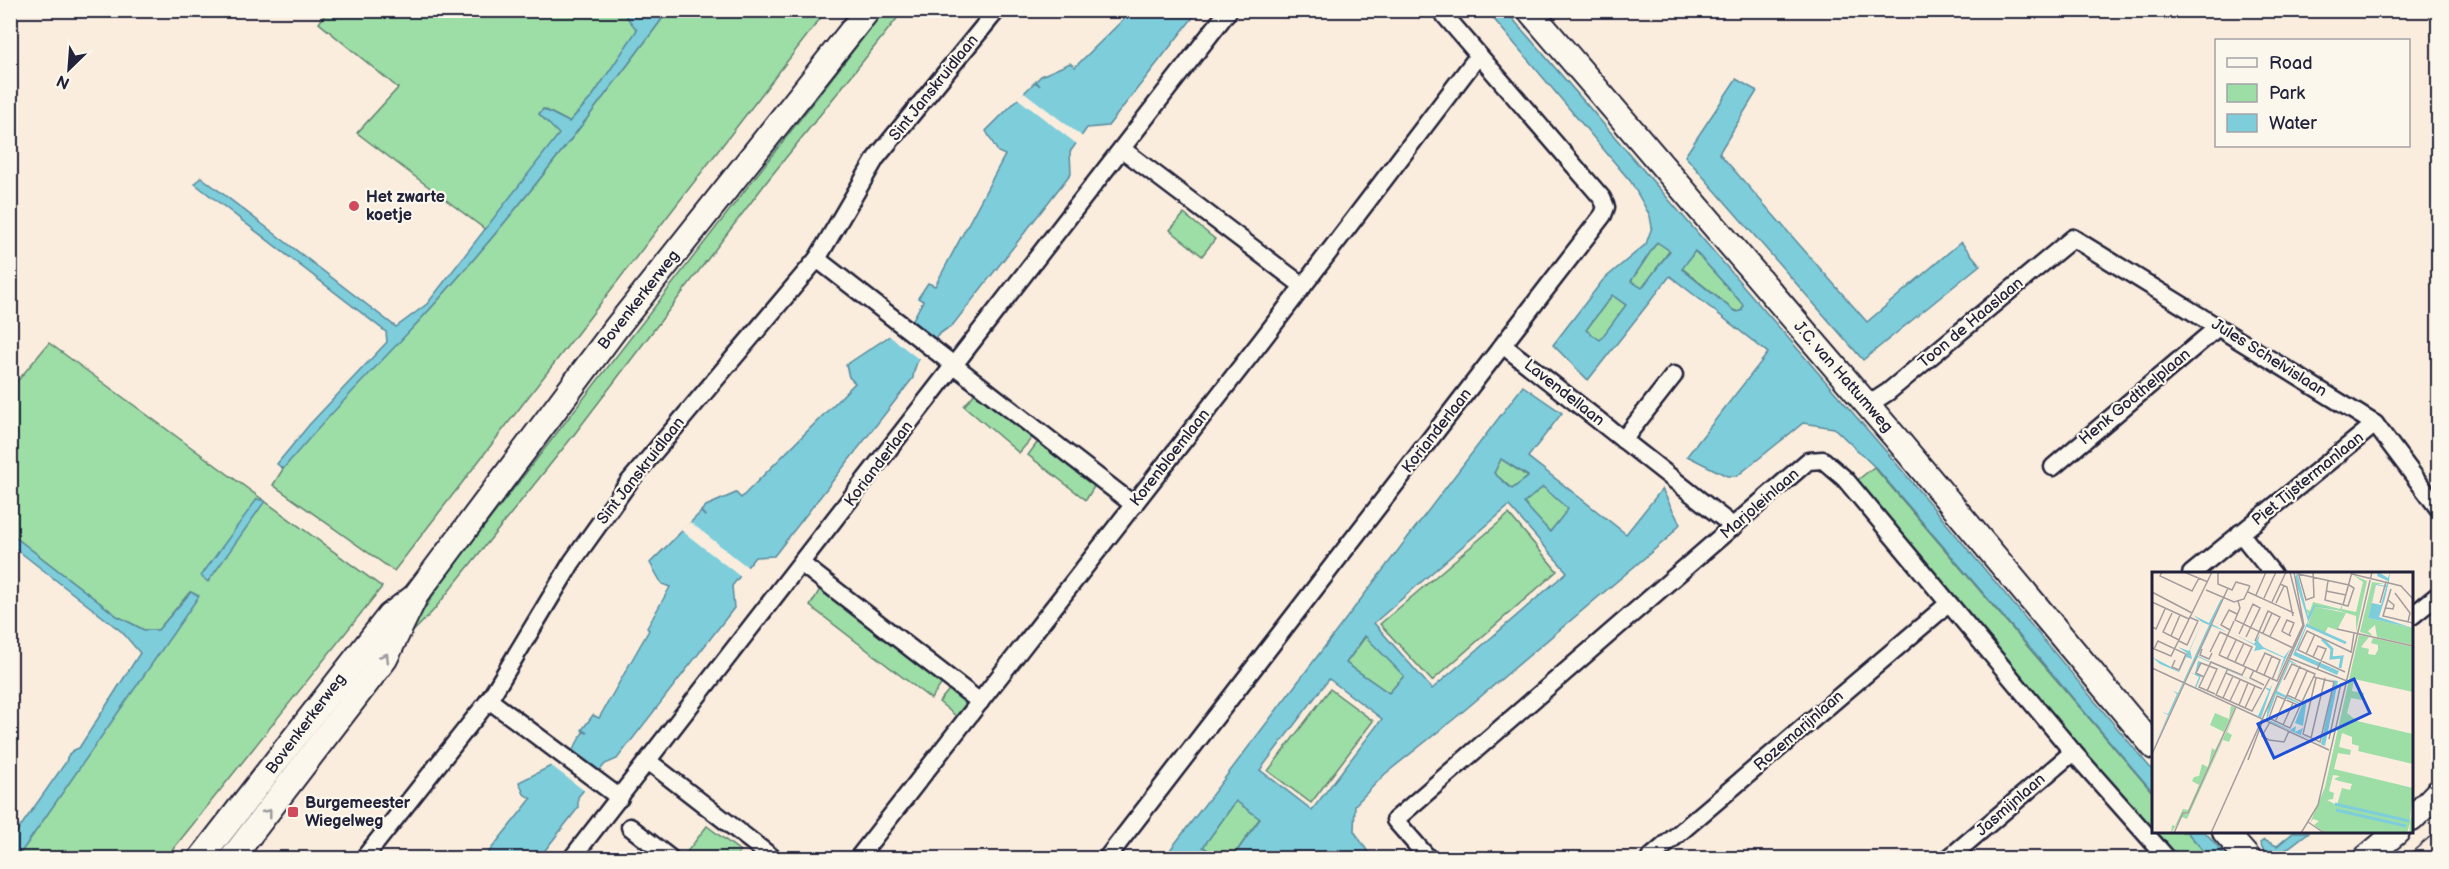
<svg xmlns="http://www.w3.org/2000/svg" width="2449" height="869" viewBox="0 0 2449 869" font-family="'Balsamiq Sans',sans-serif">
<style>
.green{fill:#9ddda6;stroke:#608070;stroke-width:1.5}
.water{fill:#7ecddb;stroke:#59899b;stroke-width:1.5;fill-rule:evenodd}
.pier{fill:#faedde}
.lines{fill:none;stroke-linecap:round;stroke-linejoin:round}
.street-casing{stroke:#22223b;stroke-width:21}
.secondary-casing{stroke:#22223b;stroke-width:28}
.street{stroke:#fbf7ec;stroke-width:16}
.secondary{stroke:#fbf7ec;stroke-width:24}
.tram{stroke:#22223b;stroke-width:1.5}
.oneway{stroke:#99979c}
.poi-dot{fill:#d1495b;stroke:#fbf7ec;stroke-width:2}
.labels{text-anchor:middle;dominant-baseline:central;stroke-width:4.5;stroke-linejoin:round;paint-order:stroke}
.street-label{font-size:16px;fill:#22223b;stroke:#fbf7ec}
.poi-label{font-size:16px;font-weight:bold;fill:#22223b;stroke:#fbf7ec;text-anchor:start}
.inset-river{fill:none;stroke:#7ecddb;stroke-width:3}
.inset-road{fill:none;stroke:#a49c9d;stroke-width:1.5}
.view{fill:#1d4ed8;fill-opacity:0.15;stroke:#1d4ed8;stroke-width:3}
.inset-edge{fill:none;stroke:#22223b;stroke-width:3}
</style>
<rect width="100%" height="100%" fill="#faedde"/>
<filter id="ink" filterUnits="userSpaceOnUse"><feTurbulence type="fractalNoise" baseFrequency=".0167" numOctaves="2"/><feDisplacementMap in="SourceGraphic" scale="12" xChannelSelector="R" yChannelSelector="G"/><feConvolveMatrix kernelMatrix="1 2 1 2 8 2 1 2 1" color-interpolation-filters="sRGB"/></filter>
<g filter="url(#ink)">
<!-- green -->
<g class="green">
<polygon points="328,10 622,10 638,30 592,97 569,122 544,109 539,114 560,134 486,230 357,133 398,88 319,23"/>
<path d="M 668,11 L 826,11 L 394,571 L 273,485 C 312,418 379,366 430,309 C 515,215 592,113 668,11 Z"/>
<polygon points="884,11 903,11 768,180 573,436 433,611 405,640 442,581"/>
<polygon points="1184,214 1215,239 1202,256 1170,230"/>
<polygon points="1657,242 1670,250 1642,289 1631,281"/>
<polygon points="1695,251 1739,300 1743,305 1742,310 1738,312 1733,310 1682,268"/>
<polygon points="1612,295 1626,305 1600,341 1586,330"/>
<polygon points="49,343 382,587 166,858 17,858 198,596 190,592 158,630 144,630 117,616 11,534 10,390"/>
<polygon points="976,392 1031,434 1031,439 1019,453 964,406"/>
<polygon points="1037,443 1040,443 1095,485 1086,500 1028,455"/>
<polygon points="1501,459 1528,477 1512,489 1494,473"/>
<polygon points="1874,467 2153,793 2154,832 2187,832 2210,858 2175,858 1855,482"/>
<polygon points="1543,487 1569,509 1550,532 1523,503"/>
<polygon points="1509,514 1557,571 1432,681 1380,624"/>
<polygon points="820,589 943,682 931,699 810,606"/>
<polygon points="1366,636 1404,676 1389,693 1346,663"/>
<polygon points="952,686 969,700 956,716 939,702"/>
<polygon points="1330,689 1373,721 1311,803 1268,771"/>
<polygon points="1236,801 1260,818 1232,858 1220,858 1203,847"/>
<polygon points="707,826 740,851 735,858 693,858 686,853"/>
</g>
<!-- water -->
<g class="water">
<path d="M 622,11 L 650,13 L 668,11 C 592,113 515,215 430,309 C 381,363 329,413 283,469 L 277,464 L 309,425 L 387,342 L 386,332 L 195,184 L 201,177 L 396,327 L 427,304 L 559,134 L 539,114 L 543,109 L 569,122 L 592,97 L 637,30 Z"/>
<path d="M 1132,11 L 1198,11 L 1108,126 L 1087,128 L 1070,152 L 1071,173 L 952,326 C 935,334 914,358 913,378 L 774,556 L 755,557 L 732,586 L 734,608 L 617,759 L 605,764 L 578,797 L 578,808 L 539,858 L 484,858 L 531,799 L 524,794 L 519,782 L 569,757 L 583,732 L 588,733 L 582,730 L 593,715 L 599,718 L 649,630 L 647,628 L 670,587 L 662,584 L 650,563 L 701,512 L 706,517 L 701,511 L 706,506 L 736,493 L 741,498 L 855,383 L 849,377 L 846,365 L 912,321 L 923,301 L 918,298 L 928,283 L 935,286 L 1005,155 L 998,152 L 986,131 L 1035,82 L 1040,86 L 1036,81 L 1041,76 L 1070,63 L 1075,67 Z"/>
<path d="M 1487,11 L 1506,11 L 1890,456 L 2153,771 L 2153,792 L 1877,469 L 1834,428 L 1803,423 L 1737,476 L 1727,476 L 1687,456 L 1768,353 L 1670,276 L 1588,380 L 1553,345 L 1603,280 L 1646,244 L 1652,227 L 1650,216 L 1631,182 ZM 1657,242 L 1670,251 L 1642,288 L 1631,281 ZM 1695,251 L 1739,300 L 1743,305 L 1742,310 L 1738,312 L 1733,310 L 1682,269 ZM 1612,295 L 1626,305 L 1600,340 L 1586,330 Z"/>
<polygon points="1736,79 1757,91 1719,153 1867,322 1961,242 1980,265 1863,360 1685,156"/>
<path d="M 1523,386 L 1562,413 L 1528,457 L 1626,534 L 1662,489 L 1680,524 L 1668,538 L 1454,719 L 1385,774 L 1355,805 L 1354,831 L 1372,858 L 1336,858 L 1329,851 L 1299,854 L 1293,858 L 1232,858 L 1260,819 L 1236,801 L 1203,847 L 1220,858 L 1167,858 L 1167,854 ZM 1501,459 L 1528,476 L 1528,477 L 1512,489 L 1494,473 ZM 1543,487 L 1568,509 L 1550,532 L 1524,503 ZM 1509,506 L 1567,572 L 1432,689 L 1374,623 ZM 1365,636 L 1404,676 L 1389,693 L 1346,663 ZM 1329,679 L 1382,719 L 1312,810 L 1260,770 Z"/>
<polygon points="257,499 265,501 208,582 201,576"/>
<path d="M 11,534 L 117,616 L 144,630 L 158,630 L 191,592 L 199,596 L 17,858 L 11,858 L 11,840 L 66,762 C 67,754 71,750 79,748 L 140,653 L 122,632 L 11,545 Z"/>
<polygon points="2187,832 2205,832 2228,858 2210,858"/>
<polygon points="2294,832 2309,832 2275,858 2263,858 2265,853 2260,843 2264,840 2277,846"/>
</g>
<!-- pier -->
<g class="pier">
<polygon points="1024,92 1084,138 1078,145 1017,98"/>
<polygon points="910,319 937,341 921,361 888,335"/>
<polygon points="690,522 750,569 742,578 681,530"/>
<polygon points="571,748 602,772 586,792 549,764 567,755"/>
</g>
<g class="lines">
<!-- street casing -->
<g class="street-casing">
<g id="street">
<polyline points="1122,149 1303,286"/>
<polyline points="817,259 1134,505"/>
<polyline points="1504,346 1734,527"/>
<polyline points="1868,405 1888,392 2073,238 2375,424 2438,508"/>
<polyline points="1623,440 1674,375"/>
<polyline points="2053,467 2218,327"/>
<polyline points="2240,533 2273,574"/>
<polyline points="802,564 980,702"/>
<polyline points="2191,574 2375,424"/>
<polyline points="2412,616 2438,595"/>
<polyline points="489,700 620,798"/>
<polyline points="648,761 773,858"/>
<polyline points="630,827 670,858"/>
<polyline points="364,858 489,700 572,562 629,482 817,259 876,158 997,10"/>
<polyline points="572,858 1229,10"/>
<polyline points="858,858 1262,340 1478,56"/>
<polyline points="1107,858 1603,215 1606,207 1602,198 1440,10"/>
<polyline points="1428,858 1395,820 1808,461 1823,460 1845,479 2073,752 2167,858"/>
<polyline points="1650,858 1948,604"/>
<polyline points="1949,858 2073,752"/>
</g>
</g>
<!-- secondary casing -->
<g class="secondary-casing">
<g id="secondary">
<polyline points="1529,10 1895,437 2154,747"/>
<polyline points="2412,819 2438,792"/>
<polyline points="2225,832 2248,858"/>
<polyline points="201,858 389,616 414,597"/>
<polyline points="232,858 385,659 416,595 616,328 868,10"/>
<polyline points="2366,858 2397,832"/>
</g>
</g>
<!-- street -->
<use href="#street" class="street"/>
<!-- secondary -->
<use href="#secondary" class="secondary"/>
<!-- tram -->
<g class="tram">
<polyline points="2405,858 2438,830"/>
<polyline points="2423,858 2438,845"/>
</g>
</g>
<!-- one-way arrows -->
<defs><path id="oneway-chevron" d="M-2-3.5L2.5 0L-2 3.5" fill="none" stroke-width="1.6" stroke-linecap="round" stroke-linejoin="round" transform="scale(1.5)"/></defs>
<g class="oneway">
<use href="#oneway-chevron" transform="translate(385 657) rotate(-58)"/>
<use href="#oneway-chevron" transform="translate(268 813) rotate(-51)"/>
</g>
</g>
<!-- markers -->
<g class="poi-dot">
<circle cx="354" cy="206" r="6"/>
<rect x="287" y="806" width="12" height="12" rx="3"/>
</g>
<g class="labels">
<!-- street labels -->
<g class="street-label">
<text transform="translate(934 88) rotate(-51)">Sint Janskruidlaan</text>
<text transform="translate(639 300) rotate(-52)">Bovenkerkerweg</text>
<text transform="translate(1971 323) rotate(-40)">Toon de Haaslaan</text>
<text transform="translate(2269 358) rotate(32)">Jules Schelvislaan</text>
<text transform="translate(1843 377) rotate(49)">J.C. van Hattumweg</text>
<text transform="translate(1564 393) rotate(38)">Lavendellaan</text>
<text transform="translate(2135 397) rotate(-40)">Henk Godthelplaan</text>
<text transform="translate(1437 431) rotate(-52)">Korianderlaan</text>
<text transform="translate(1170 458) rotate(-52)">Korenbloemlaan</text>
<text transform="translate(879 464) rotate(-53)">Korianderlaan</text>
<text transform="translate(641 471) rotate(-52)">Sint Janskruidlaan</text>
<text transform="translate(2308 479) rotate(-39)">Piet Tijstermanlaan</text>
<text transform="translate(1760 504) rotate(-41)">Marjoleinlaan</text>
<text transform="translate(306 724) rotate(-53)">Bovenkerkerweg</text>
<text transform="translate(1799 731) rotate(-41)">Rozemarijnlaan</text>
<text transform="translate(2011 805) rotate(-41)">Jasmijnlaan</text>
</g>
<!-- poi labels -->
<g class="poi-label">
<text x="366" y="197">Het zwarte<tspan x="366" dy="18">koetje</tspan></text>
<text x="305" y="803">Burgemeester<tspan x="305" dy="18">Wiegelweg</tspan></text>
</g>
</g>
<!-- overview -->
<g transform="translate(2152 572)">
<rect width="261" height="261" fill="#faedde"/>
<path d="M 201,3 L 215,9 L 204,60 L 204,44 L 185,38 L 165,35 L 194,41 L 185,58 L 176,55 L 173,61 L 156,53 L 162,34 L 157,44 L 154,37 L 158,39 L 161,30 L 188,37 L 190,33 L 190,37 L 204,40 L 211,10 ZM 220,10 L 233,12 L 224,12 L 216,46 L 261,56 L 261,73 L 225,65 L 223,53 L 216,59 L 221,64 L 208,60 ZM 207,63 L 217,65 L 209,75 L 217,77 L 216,82 L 223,83 L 226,78 L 226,73 L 219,71 L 221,66 L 261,75 L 261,120 L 202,107 L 200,119 L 212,121 L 210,128 L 199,126 L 195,141 L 205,149 L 261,162 L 261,192 L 206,179 L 207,174 L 200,172 L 200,165 L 190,161 L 187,175 L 199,178 L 198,183 L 186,181 L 182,197 L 261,216 L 258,249 L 261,241 L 261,261 L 257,261 L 258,251 L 255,261 L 173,261 L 162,253 L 167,249 L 161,247 L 158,251 L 173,215 ZM 181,203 L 188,204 L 182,207 L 187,209 L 200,212 L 198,218 L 190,216 L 185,233 L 175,228 L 181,227 L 182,221 L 177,219 ZM 79,134 L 83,135 L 36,240 L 31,242 L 36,242 L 85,136 L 75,160 L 80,163 L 77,170 L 71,168 L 35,247 L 30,245 L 19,261 L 20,253 L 23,254 L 31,237 L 36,238 L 47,213 L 40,209 L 42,205 L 47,204 L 50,192 L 56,195 L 60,176 L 63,178 L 72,160 L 58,153 L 63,141 L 77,147 Z" fill="#9ddda6" fill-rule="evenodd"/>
<path d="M 145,0 L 156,44 L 162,33 L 200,41 L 163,34 L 144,80 L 187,99 L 185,103 L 141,83 L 156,49 L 143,7 ZM 226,0 L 236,6 L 238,0 L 237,9 L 233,26 L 227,45 L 261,56 L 216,46 L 224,12 L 234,14 L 236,9 L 225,4 ZM 224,13 L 234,15 L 229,33 L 220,31 ZM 69,27 L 70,28 L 0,180 L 16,143 L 10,140 L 16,142 L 25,122 L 21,119 L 26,121 L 57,53 L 50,50 L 38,78 L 40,87 L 34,85 L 27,100 L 8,92 L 0,85 L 27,99 L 35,81 L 26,75 L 37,79 L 50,50 L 41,43 L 57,51 ZM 60,52 L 75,60 L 60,54 L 46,84 L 111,114 L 46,85 L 38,100 L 43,102 L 46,89 L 49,90 L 44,101 L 49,104 L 44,116 L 106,144 L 117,119 L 112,115 L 118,117 L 121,111 L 109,146 L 43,115 L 47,105 L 38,100 ZM 80,61 L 102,72 L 108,62 L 106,69 L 111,75 L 132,85 L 138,77 L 125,106 L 132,86 L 112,77 L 102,79 L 104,74 ZM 138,88 L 146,93 L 138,90 L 125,119 L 150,132 L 155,126 L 151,154 L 143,151 L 150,133 L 124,122 L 115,147 L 138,158 L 144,154 L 143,160 L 151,156 L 149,163 L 169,172 L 182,109 L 175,107 L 186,109 L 173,174 L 114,148 L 116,135 Z" fill="#7ecddb" fill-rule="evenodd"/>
<path class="inset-river" d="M 154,53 L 194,71M 170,67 L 180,77 L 179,86 L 190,85 L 188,96M 183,232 L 257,249M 184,238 L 254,254"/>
<path class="inset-road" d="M 10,0 L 8,4 L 40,19 L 47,6M 32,0 L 56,10M 146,0 L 154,28 L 162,25 L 161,0M 66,1 L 66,12 L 80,18 L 84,10 L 98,14M 146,2 L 197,13M 200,2 L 249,14 L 261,27M 176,9 L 173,28 L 196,34 L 202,16 L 197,13M 128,12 L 135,15 L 141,44M 239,17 L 231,44 L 261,51M 54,18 L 82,30 L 92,27 L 98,14M 174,19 L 194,23M 0,20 L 40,41M 96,20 L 142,41M 243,21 L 258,41 L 256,50M 104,23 L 114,0M 112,26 L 124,0M 86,29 L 88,36 L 83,48 L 141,76M 0,30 L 37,47M 120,30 L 134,0M 124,31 L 132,14M 228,31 L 234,10M 191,33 L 200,0M 234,36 L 241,37 L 242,33 L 236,28M 20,41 L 11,60 L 27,68M 0,55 L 4,57 L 13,37M 185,57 L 261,74M 78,58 L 69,53 L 77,38 L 85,42M 111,61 L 120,41M 87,62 L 101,32 L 108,36 L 94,65M 137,63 L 142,51 L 135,48 L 130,59 L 131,60 L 139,64M 19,64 L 28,43M 27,69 L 35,73 L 46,49 L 37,45M 103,69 L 116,39 L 128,45 L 118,64M 0,76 L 19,84 L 60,0M 2,77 L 6,69 L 34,82 L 27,98 L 20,95 L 23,88M 50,77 L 48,83 L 57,87 L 60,81M 58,80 L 68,60 L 100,75 L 91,94M 199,81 L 202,61M 154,82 L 163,62M 67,83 L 125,109 L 151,53 L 138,0M 67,83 L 82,49M 161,85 L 166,74 L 174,77 L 165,98M 137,86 L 195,109M 75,87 L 84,68M 83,90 L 92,71M 198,94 L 220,0M 0,96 L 177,178M 76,96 L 64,123 L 100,139 L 118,106M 102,98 L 98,106 L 112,113M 104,100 L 113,81 L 128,88 L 120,108M 193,100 L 146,78 L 155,59 L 199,80M 74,101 L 110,117M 112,103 L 120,84M 52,105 L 44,101 L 49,91 L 65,97 L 55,119M 162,105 L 182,110 L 168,170 L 151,162 L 164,106M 132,108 L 140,92 L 163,102 L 150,130 L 135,123M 63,122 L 47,115 L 59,90 L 90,103 L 94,95M 125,124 L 148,134 L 138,156 L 117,146 ZM 71,126 L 81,104M 143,127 L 155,99M 78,129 L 88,108M 87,133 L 96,111M 93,136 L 103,114M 118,150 L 110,164 L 117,168 L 132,170 L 137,159M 123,150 L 148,94M 131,153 L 141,131M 159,166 L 173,106M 177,167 L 189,111M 0,182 L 76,16M 96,188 L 111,148M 156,250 L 172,261M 22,261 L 31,241 L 36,241 L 84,135M 59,261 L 152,54 L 142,0M 149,261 L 166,233 L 198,94"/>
<path class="view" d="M 202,107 L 218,141 L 122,186 L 106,152 Z"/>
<rect width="261" height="261" class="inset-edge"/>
</g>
<!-- margin -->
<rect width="2449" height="869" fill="none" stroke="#fbf7ec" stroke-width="36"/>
<rect x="18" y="18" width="2413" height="833" fill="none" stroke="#22223b" stroke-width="2" filter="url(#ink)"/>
<!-- legend -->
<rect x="2215" y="39" width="195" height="108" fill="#fbf7ec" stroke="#a4a2a5" stroke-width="1.5"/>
<rect x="2227" y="58" width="30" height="9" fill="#fbf7ec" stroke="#a4a2a5" stroke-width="1.5"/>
<text x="2269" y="69" font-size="18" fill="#22223b">Road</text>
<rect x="2227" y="84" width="30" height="18" fill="#9ddda6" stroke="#a4a2a5" stroke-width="1.5"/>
<text x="2269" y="99" font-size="18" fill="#22223b">Park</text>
<rect x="2227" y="114" width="30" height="18" fill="#7ecddb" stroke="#a4a2a5" stroke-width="1.5"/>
<text x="2269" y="129" font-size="18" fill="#22223b">Water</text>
<!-- north arrow -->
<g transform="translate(69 69) rotate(205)" stroke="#fbf7ec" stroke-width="4.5" paint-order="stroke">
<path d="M0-4.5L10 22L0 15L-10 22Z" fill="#22223b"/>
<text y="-9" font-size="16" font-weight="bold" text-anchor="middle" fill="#22223b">N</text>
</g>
</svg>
